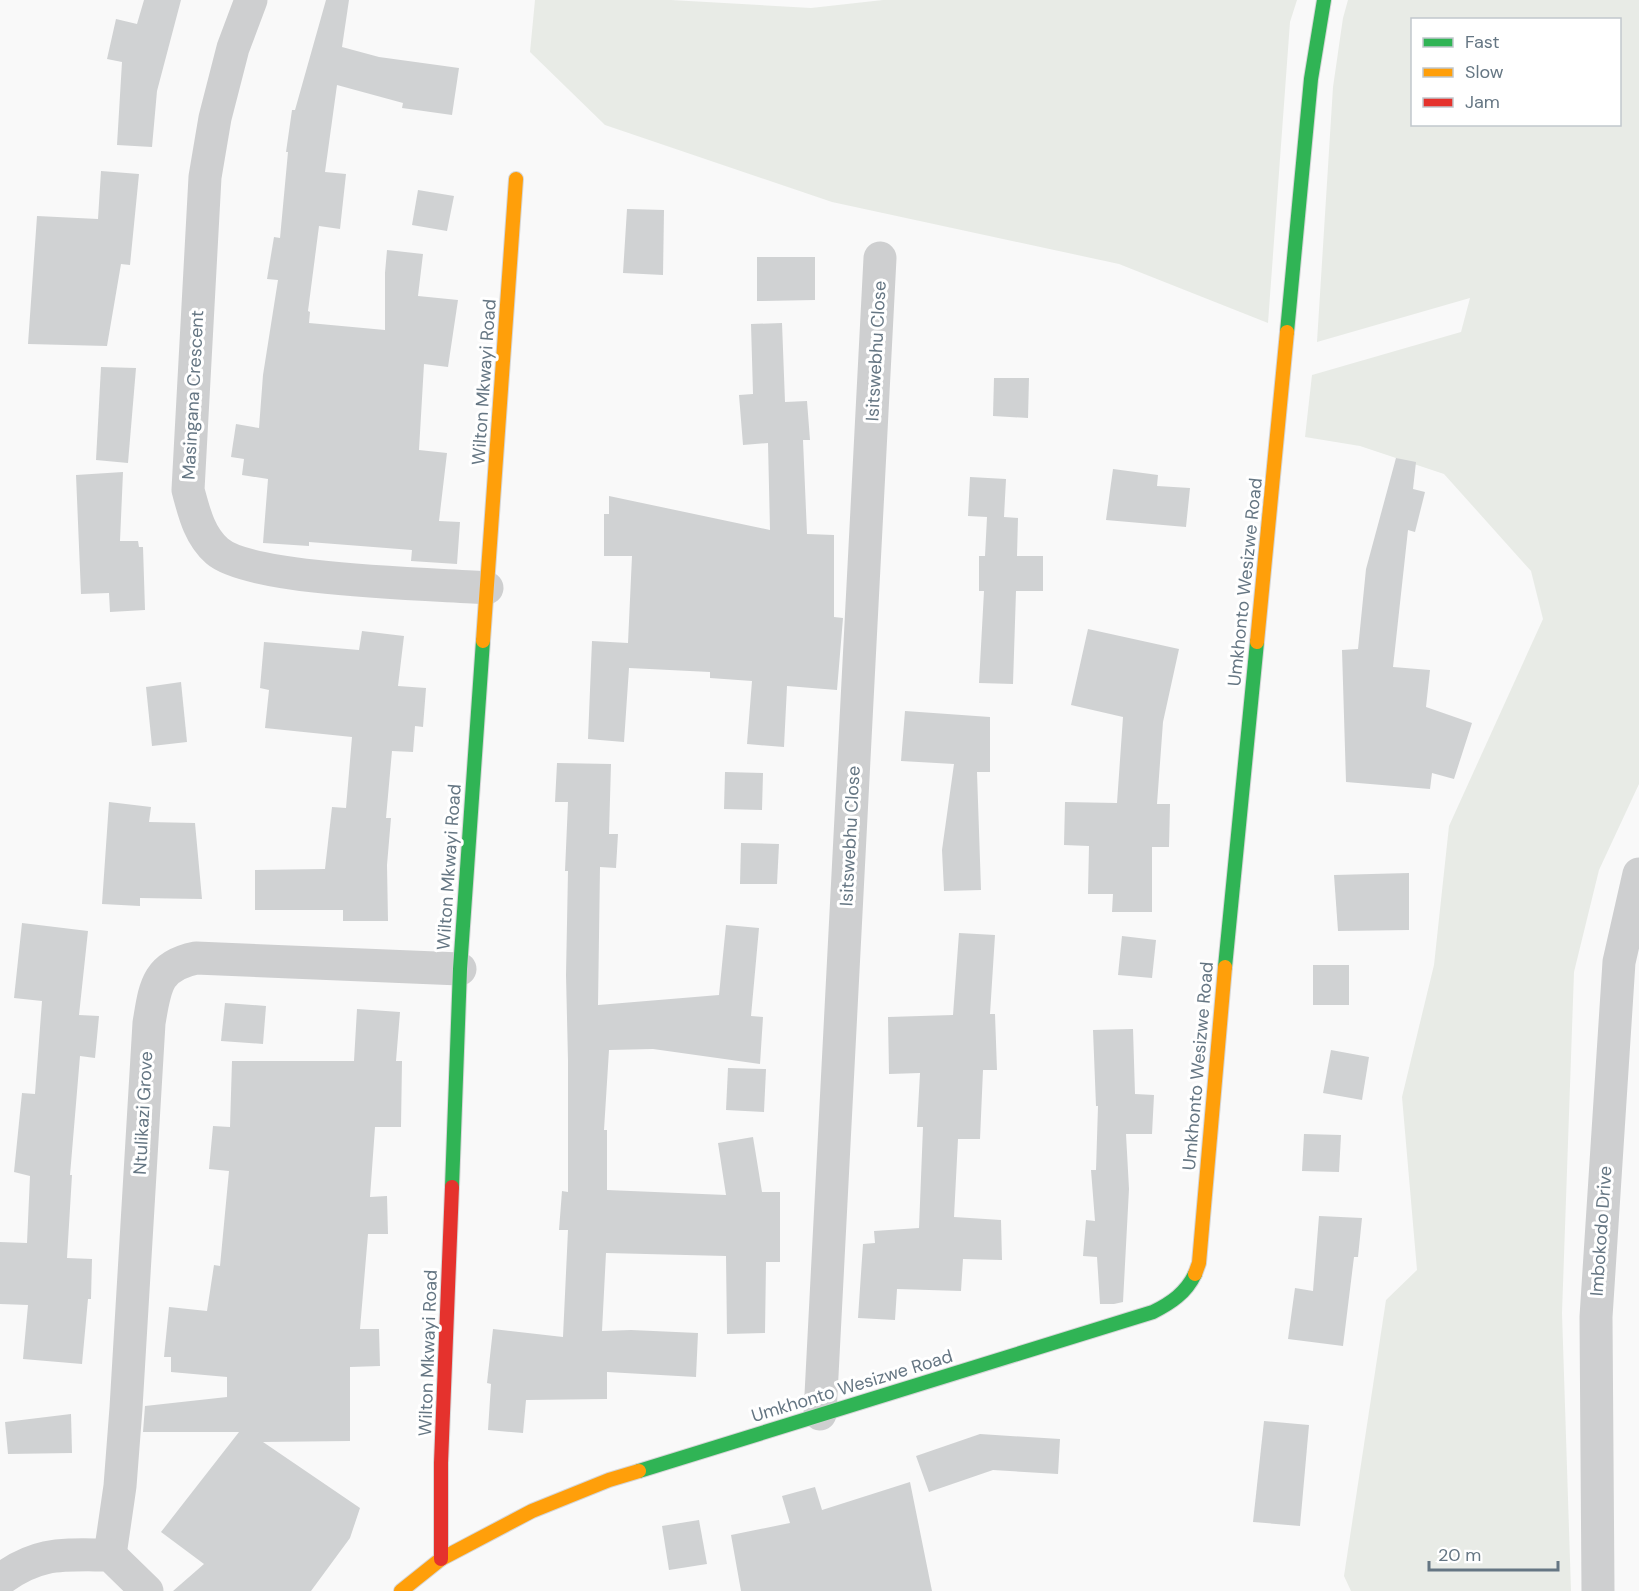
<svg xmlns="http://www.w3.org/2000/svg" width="1639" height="1591" viewBox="0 0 1639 1591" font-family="'DM Sans',sans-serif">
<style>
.green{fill:#e8ebe6;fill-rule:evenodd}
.building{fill:#d0d2d3}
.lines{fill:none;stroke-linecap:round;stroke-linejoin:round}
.fast-casing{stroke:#d5d6d7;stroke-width:16}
.slow-casing{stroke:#d5d6d7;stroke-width:16}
.jam-casing{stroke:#d5d6d7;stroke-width:16}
.street{stroke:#cecfd0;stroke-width:33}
.fast{stroke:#30b455;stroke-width:14}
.slow{stroke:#ff9f0a;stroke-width:14}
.jam{stroke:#e5322d;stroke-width:14}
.labels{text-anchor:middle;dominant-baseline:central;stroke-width:6;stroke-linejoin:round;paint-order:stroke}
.street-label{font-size:18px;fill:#657683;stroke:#fff}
</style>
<rect width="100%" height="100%" fill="#f9f9f9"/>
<!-- green -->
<g class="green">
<polygon points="535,0 671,0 811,8 883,0 1297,0 1290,22 1268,323 1119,264 832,202 605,125 530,52"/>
<path d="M 1348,0 L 1639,0 L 1639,784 L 1599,870 L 1574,972 L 1562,1313 L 1571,1591 L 1351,1591 L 1344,1576 L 1386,1300 L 1417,1270 L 1402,1097 L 1434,965 L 1449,826 L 1543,619 L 1531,571 L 1444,474 L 1360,446 L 1305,437 L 1312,375 L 1461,332 L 1470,298 L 1317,342 L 1333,87 L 1343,18 ZM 1412,20 L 1620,20 L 1620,124 L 1412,124 Z"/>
</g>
<!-- building -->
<g class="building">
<polygon points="144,0 181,0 157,91 152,147 117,145 122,62 107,59 116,19 137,24"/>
<polygon points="326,0 349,0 342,47 379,57 459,68 452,115 402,108 403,103 337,85 325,172 346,174 340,229 319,226 308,311 310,312 309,323 385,330 385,273 387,250 423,254 418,296 458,300 448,367 424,364 419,450 447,453 439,521 460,522 457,564 411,561 412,550 309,542 309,546 263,543 268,479 242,475 244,459 231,457 236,424 259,428 263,375 278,280 267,279 274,237 280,238 288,152 286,152 292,110 295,110"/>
<polygon points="101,171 139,174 130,265 121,264 107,346 28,344 37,216 98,219"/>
<polygon points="418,190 454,196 447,231 412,225"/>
<polygon points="627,209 664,210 663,275 623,273"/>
<polygon points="757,257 815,257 815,300 757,301"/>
<polygon points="782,323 785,402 807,401 810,440 803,440 807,534 834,535 834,617 843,618 837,690 787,686 784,747 747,744 752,681 710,678 710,672 629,668 624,742 588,739 592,641 628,643 632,556 604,556 604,514 609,514 609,496 770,530 768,443 743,445 739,395 753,394 751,324"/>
<polygon points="101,367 136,368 128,463 96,460"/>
<polygon points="994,378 1029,378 1028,418 993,416"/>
<polygon points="1396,458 1416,462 1413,489 1425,492 1415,532 1408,530 1393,667 1430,670 1426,707 1472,723 1454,779 1432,773 1430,789 1346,782 1342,650 1358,649 1366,569"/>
<polygon points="1113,469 1158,475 1157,486 1190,488 1186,527 1106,520"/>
<polygon points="123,472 120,541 138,541 139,547 143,547 145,610 110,612 109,593 81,594 76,475"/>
<polygon points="970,477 1006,479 1004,517 1018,518 1017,556 1043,556 1043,591 1016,591 1013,684 979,683 984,591 979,591 979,556 985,556 987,517 968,516"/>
<polygon points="1088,629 1179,649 1163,722 1157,804 1170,804 1169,847 1152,847 1152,912 1112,912 1113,894 1088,894 1089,846 1064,845 1065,802 1117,803 1123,717 1071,705"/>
<polygon points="362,631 404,636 398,686 426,688 423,727 415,726 413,752 392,751 386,818 391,818 387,865 388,921 343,921 343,910 255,910 255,870 325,869 332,807 346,808 352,737 265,728 269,690 260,688 264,642 359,650"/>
<polygon points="181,682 187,742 152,746 146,687"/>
<polygon points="905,711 990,717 990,772 977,772 981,890 944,891 942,850 954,764 901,761"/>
<polygon points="557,763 611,764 609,834 618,834 616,868 600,867 598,1005 719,995 726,925 759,928 751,1016 763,1017 760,1064 653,1049 609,1050 604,1130 607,1130 607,1190 726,1195 718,1143 753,1137 762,1192 780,1192 780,1262 766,1262 765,1333 727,1334 726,1256 606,1253 602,1331 631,1330 698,1333 696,1377 607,1372 607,1399 526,1400 523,1433 488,1430 491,1384 487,1383 493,1329 563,1337 568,1230 559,1230 562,1191 568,1192 568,1061 566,975 568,871 565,871 568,802 555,802"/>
<polygon points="725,772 763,773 762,810 724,809"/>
<polygon points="109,802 151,807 149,822 195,823 202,899 140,898 140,906 102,904"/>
<polygon points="741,843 779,844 777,884 740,884"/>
<polygon points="1409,873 1409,930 1338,931 1334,875"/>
<polygon points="22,923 88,931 79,1015 99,1016 95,1058 80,1056 70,1175 72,1175 67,1258 92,1259 91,1299 88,1299 82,1364 23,1359 28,1305 0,1304 0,1242 27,1243 30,1176 14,1172 22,1093 35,1094 42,1001 14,998"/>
<polygon points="959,933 995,935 990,1014 995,1014 997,1070 983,1070 980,1139 958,1139 954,1217 1001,1220 1002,1260 963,1259 961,1291 897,1289 895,1320 858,1318 863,1244 875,1243 874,1231 919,1228 923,1127 917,1127 920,1073 889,1074 888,1017 953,1015"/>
<polygon points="1122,936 1156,940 1152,978 1118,975"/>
<rect x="1313" y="965" width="36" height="40"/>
<polygon points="225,1003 266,1006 263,1044 221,1041"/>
<polygon points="357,1009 400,1012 396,1061 402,1061 401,1127 375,1127 370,1197 387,1196 388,1234 368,1234 360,1329 379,1329 380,1366 350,1367 350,1441 263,1442 360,1508 350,1538 311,1591 173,1591 204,1564 161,1532 239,1432 143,1432 145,1406 227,1397 227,1377 171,1372 171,1357 164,1357 169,1307 207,1311 214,1265 220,1266 229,1171 209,1169 213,1126 230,1127 232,1061 354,1061"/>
<polygon points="1133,1029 1135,1094 1154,1095 1152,1134 1126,1134 1129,1189 1123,1302 1114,1304 1100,1304 1097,1257 1083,1256 1086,1220 1095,1221 1091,1170 1096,1170 1098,1106 1096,1106 1093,1030"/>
<polygon points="1331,1050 1369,1057 1362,1100 1323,1093"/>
<polygon points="728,1068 766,1069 764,1112 726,1110"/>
<polygon points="1304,1134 1341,1135 1339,1172 1302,1171"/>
<polygon points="1319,1216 1362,1218 1358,1257 1354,1257 1343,1346 1288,1339 1295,1288 1313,1291"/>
<polygon points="71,1414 72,1453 8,1454 5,1422"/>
<polygon points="1264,1421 1309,1425 1300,1526 1253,1522"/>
<polygon points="980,1434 1060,1439 1058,1474 993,1470 929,1492 916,1456"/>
<polygon points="910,1482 932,1591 741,1591 731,1535 790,1523 782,1496 815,1487 822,1510"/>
<polygon points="699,1520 707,1564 669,1570 662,1526"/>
</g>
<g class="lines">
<!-- fast casing -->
<g class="fast-casing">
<g id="fast">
<polyline points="1287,332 1311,79 1324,0"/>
<polyline points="1225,967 1257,642"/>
<polyline points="452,1187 460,969 483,641"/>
<path d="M 639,1471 L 1153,1312 C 1171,1303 1186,1293 1195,1274"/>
</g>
</g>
<!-- slow casing -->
<g class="slow-casing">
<g id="slow">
<polyline points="483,641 516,179"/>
<polyline points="1257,642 1287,332"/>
<polyline points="1195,1274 1199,1263 1225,967"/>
<polyline points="401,1591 441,1559 532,1511 609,1480 639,1471"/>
</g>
</g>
<!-- jam casing -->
<g class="jam-casing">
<polyline id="jam" points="441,1559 441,1463 452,1187"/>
</g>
<!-- street -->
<g class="street">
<path d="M 251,0 L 233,48 L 215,118 L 205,177 L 188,490 C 194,512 199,535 217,551 C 251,581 435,584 487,588"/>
<polyline points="820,1414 880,258"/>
<path d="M 110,1555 L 120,1486 L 126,1408 L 149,1023 C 155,988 156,966 196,958 L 460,969"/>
<path d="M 0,1580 C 39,1551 63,1555 110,1555 L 147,1591"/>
<polyline points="1598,1591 1596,1317 1619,962 1639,874"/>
</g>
<!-- fast -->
<use href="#fast" class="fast"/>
<!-- slow -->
<use href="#slow" class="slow"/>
<!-- jam -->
<use href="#jam" class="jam"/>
</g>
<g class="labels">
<!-- street labels -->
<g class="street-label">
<text transform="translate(876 351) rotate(-87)">Isitswebhu Close</text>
<text transform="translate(484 382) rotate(-86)">Wilton Mkwayi Road</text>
<text transform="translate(193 395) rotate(-87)">Masingana Crescent</text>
<text transform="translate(1245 582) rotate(-84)">Umkhonto Wesizwe Road</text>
<text transform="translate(850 836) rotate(-87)">Isitswebhu Close</text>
<text transform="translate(449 867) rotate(-86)">Wilton Mkwayi Road</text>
<text transform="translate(1198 1066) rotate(-85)">Umkhonto Wesizwe Road</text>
<text transform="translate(143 1113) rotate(-87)">Ntulikazi Grove</text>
<text transform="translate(1601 1231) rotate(-86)">Imbokodo Drive</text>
<text transform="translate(428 1353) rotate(-88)">Wilton Mkwayi Road</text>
<text transform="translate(852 1386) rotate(-17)">Umkhonto Wesizwe Road</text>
</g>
</g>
<!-- legend -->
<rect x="1411" y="18" width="210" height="108" fill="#ffffff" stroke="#c1c8cd" stroke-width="1.5"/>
<rect x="1423" y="38" width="30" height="9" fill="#30b455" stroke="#c1c8cd" stroke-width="1.5"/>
<text x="1465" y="48" font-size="18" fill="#657683">Fast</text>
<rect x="1423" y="68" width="30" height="9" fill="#ff9f0a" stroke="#c1c8cd" stroke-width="1.5"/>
<text x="1465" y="78" font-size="18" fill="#657683">Slow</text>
<rect x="1423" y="98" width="30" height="9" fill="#e5322d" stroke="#c1c8cd" stroke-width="1.5"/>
<text x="1465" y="108" font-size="18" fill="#657683">Jam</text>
<!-- scale -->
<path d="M1429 1561v9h129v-9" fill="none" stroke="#657683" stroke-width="3"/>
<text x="1438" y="1561" font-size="18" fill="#657683" stroke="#ffffff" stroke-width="4.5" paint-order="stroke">20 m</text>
</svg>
